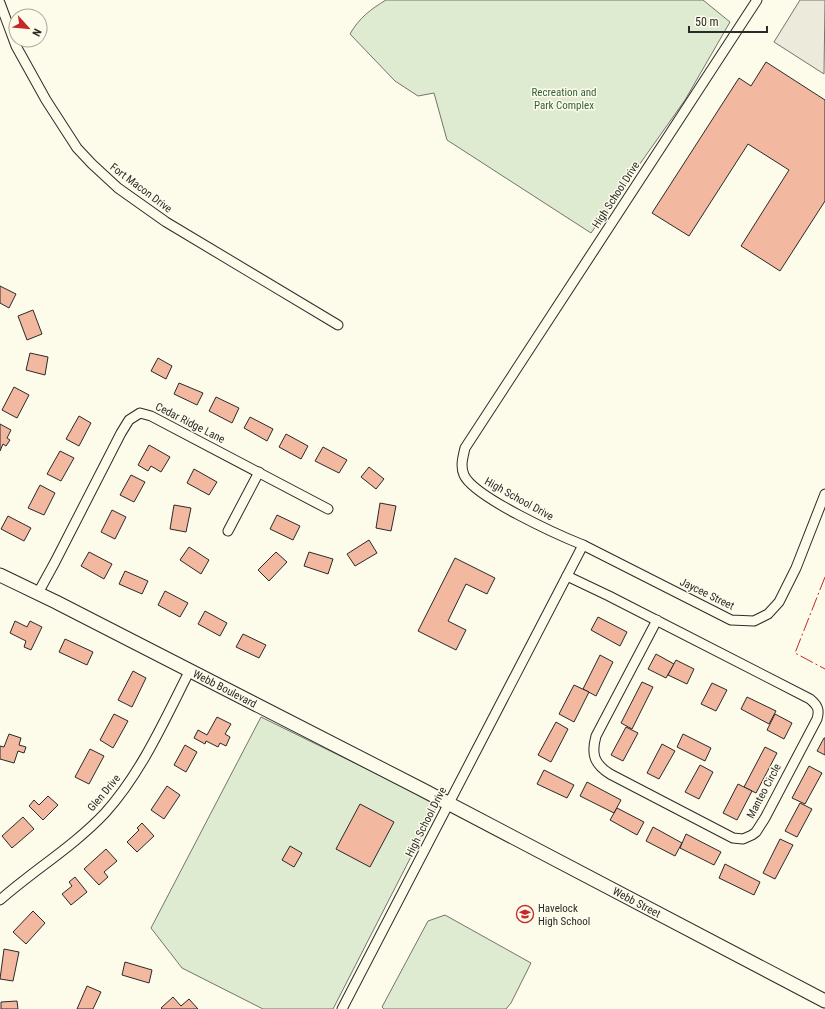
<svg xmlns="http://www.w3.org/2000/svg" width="825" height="1009" viewBox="0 0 825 1009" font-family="'Roboto Condensed',sans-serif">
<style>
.green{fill:#deebd1;stroke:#74746e}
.parking{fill:#eceadb;stroke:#74746e}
.building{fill:#f2b8a0;stroke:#2b2b2b}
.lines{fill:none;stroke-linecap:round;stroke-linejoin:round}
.street-casing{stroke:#2b2b2b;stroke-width:11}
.secondary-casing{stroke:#2b2b2b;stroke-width:15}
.street{stroke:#fdfbea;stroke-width:9}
.secondary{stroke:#fdfbea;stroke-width:13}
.power{stroke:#c62828;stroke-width:1;stroke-dasharray:14 3 2 3;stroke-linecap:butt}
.labels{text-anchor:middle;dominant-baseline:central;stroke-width:3;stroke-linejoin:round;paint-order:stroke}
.park-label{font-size:11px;fill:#34623c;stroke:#fdfbea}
.street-label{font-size:11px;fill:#2b2b2b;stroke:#fdfbea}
.poi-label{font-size:11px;fill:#2b2b2b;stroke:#fdfbea;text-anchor:start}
</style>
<rect width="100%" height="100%" fill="#fdfbea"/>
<!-- green -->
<g class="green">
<path d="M 386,0 L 703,0 L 730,22 L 685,100 L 591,233 L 447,140 L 434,93 L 418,96 L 395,81 L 350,34 C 359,18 371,9 386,0 Z"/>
<polygon points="261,717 438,804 333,1009 263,1009 182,968 151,928"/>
<polygon points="445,915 531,963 511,1003 506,1009 384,1009 382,1007 428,921"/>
</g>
<!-- parking -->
<polygon class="parking" points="800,0 825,0 824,74 774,42"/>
<!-- building -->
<g class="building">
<polygon points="766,62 825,100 825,201 780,271 741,246 789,170 748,144 689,236 652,213 739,78 751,86"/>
<polygon points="0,286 16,294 9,308 0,303"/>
<polygon points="33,310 42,334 27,340 18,316"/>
<polygon points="30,353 48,357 45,375 26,370"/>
<polygon points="158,358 172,366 166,379 151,371"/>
<polygon points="179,383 203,393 197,405 174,394"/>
<polygon points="14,387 29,395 17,418 2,410"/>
<polygon points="216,397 239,408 232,423 209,411"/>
<polygon points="79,416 91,423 79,446 66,439"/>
<polygon points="250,417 273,429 267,441 244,428"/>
<polygon points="0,424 11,430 7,438 10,440 6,446 3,444 0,451"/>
<polygon points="286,434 308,446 301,459 279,447"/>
<polygon points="149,445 170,457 161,472 151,466 148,471 138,465"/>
<polygon points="323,447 347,460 339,473 315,461"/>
<polygon points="60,451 74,458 61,481 47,474"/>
<polygon points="369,467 384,479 376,489 361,477"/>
<polygon points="194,469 217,482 209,495 187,483"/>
<polygon points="131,475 145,482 134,502 120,495"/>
<polygon points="40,485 55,493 44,515 28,508"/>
<polygon points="380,503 396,506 391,531 376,528"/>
<polygon points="174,505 191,508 186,532 170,529"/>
<polygon points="112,510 126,517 115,539 101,532"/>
<polygon points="277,515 300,526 293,540 270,529"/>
<polygon points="8,516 31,528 24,541 1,529"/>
<polygon points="369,540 377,553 355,566 347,554"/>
<polygon points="189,547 209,560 201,574 180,560"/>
<polygon points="89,552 112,564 104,579 81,566"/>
<polygon points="276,552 287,562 269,581 258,570"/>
<polygon points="309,552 333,559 328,574 304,566"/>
<polygon points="455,558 495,578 487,594 466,584 448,621 466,630 456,650 418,631"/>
<polygon points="125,571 148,581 142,594 119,584"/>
<polygon points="165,591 188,603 180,617 158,605"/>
<polygon points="205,611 227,623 220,636 198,624"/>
<polygon points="598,617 627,632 620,646 591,630"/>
<polygon points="15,621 27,627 30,621 42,627 31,650 24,647 26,641 10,633"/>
<polygon points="243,634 266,645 259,658 236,647"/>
<polygon points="65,639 93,652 87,665 59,652"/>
<polygon points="656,654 674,664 666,678 648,669"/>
<polygon points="600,655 613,662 596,696 583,689"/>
<polygon points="676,660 694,669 687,684 668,675"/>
<polygon points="133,671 146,678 132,707 118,700"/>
<polygon points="642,682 653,687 632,729 621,723"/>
<polygon points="712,683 727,690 716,711 701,704"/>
<polygon points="574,685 589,692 574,722 559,714"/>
<polygon points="747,697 776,711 769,724 741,709"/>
<polygon points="114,714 128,721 113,748 100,740"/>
<polygon points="775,714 792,723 784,739 767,730"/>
<polygon points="217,717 231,724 225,734 230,737 226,746 220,743 218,747 206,741 205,744 194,738 198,730 207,735"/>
<polygon points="556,722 568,729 551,762 538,755"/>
<polygon points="626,727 638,733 623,761 611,755"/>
<polygon points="9,734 21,738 19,745 26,747 24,753 18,751 14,763 0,759 0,746 4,747"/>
<polygon points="683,734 711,748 705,761 677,747"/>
<polygon points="824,738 825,738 825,755 817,751"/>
<polygon points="662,744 675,751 659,779 647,773"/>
<polygon points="185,745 197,752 186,772 174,765"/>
<polygon points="765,747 777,753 756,793 744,787"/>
<polygon points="90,749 104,756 89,784 75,777"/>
<polygon points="700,765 713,772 699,799 685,792"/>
<polygon points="809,766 822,773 805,804 792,798"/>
<polygon points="544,770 574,785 567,798 537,784"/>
<polygon points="587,782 621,800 614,813 580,796"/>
<polygon points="738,784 752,791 737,820 723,813"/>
<polygon points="167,786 180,795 164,819 151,810"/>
<polygon points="48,796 58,805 43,820 29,806 34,800 39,805"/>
<polygon points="800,803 812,809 797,837 785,831"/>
<polygon points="360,804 394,822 370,867 336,849"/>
<polygon points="617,808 644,822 637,835 610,820"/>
<polygon points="23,817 34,829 12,848 2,836"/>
<polygon points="142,823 154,836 137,852 127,842 139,830 137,828"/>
<polygon points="653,827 682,843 675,856 646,841"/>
<polygon points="686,834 721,852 714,865 680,848"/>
<polygon points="780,839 793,845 775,879 763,873"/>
<polygon points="290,846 302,853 294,867 282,860"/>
<polygon points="106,849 117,861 104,872 108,877 99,885 84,869"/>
<polygon points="725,864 760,882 754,895 719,878"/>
<polygon points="75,877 87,892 71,905 62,894 72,886 69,882"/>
<polygon points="33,911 45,923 26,944 13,932"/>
<polygon points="4,949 19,952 13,981 0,979"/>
<polygon points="125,962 152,970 149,983 122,975"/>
<polygon points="87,986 101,992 93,1009 77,1009"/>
<polygon points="173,997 181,1006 189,999 198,1009 162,1009 161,1008"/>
<polygon points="17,1001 18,1009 1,1009 1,1002"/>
</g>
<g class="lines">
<!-- street casing -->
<g class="street-casing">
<g id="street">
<polyline points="0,3 16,46 46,100 77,148 92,164 118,188 166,222 338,325"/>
<polyline points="228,531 259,472"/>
<polyline points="583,545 731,620 754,621 768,614 779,602 796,568 825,494"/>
<path d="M 567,576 L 609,596 L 810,699 C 817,705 820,709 817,719 L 765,818 L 756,832 L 752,835 L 743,839 L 733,838 L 610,774 C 594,764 591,754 596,736 L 657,620"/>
<polyline points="38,593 55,562 121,433 129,420 140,413 151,416 328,509"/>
<path d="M 0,900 C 34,870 74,846 105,813 C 142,772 165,719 190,670"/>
<path d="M 342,1009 L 583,545 C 558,535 474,497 464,475 C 460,466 463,457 465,448 L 757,0"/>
</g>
</g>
<!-- secondary casing -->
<g class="secondary-casing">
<g id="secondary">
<path id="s1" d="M 0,575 L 56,602 L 421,789 L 825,1001"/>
</g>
</g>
<!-- street -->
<use href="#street" class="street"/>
<!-- secondary -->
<use href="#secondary" class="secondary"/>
<!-- power -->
<polyline class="power" points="825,577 795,653 825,669"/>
</g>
<!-- icons -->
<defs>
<g id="school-ring" transform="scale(0.9)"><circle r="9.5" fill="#fdfbea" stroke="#c62828" stroke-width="1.5"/><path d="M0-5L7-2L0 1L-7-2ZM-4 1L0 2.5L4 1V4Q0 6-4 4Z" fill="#c62828"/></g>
</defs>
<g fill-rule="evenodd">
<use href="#school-ring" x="525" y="914"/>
</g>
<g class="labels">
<!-- park labels -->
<g class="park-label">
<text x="564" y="92">Recreation and<tspan x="564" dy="13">Park Complex</tspan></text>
</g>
<!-- street labels -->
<g class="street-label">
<text transform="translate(141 188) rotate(37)">Fort Macon Drive</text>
<text transform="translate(616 195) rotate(-57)">High School Drive</text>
<text transform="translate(190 423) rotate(27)">Cedar Ridge Lane</text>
<text transform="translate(519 499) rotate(29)">High School Drive</text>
<text transform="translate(707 594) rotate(26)">Jaycee Street</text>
<text stroke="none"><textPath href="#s1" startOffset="252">Webb Boulevard</textPath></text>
<text transform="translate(764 791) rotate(-62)">Manteo Circle</text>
<text transform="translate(104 793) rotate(-50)">Glen Drive</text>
<text transform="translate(426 822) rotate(-63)">High School Drive</text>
<text stroke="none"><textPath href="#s1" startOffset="716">Webb Street</textPath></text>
</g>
<!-- poi labels -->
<g class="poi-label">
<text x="538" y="908">Havelock<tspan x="538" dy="13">High School</tspan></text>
</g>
</g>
<!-- north arrow -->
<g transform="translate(28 28) rotate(117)"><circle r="19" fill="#fdfbea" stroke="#a9a89e"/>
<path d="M0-3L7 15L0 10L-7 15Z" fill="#c62828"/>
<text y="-6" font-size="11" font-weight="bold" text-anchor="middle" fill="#2b2b2b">N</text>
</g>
<!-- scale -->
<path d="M689 26v6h78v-6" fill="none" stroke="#2b2b2b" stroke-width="2"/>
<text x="695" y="26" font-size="12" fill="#2b2b2b" stroke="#fdfbea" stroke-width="3" paint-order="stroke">50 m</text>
</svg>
